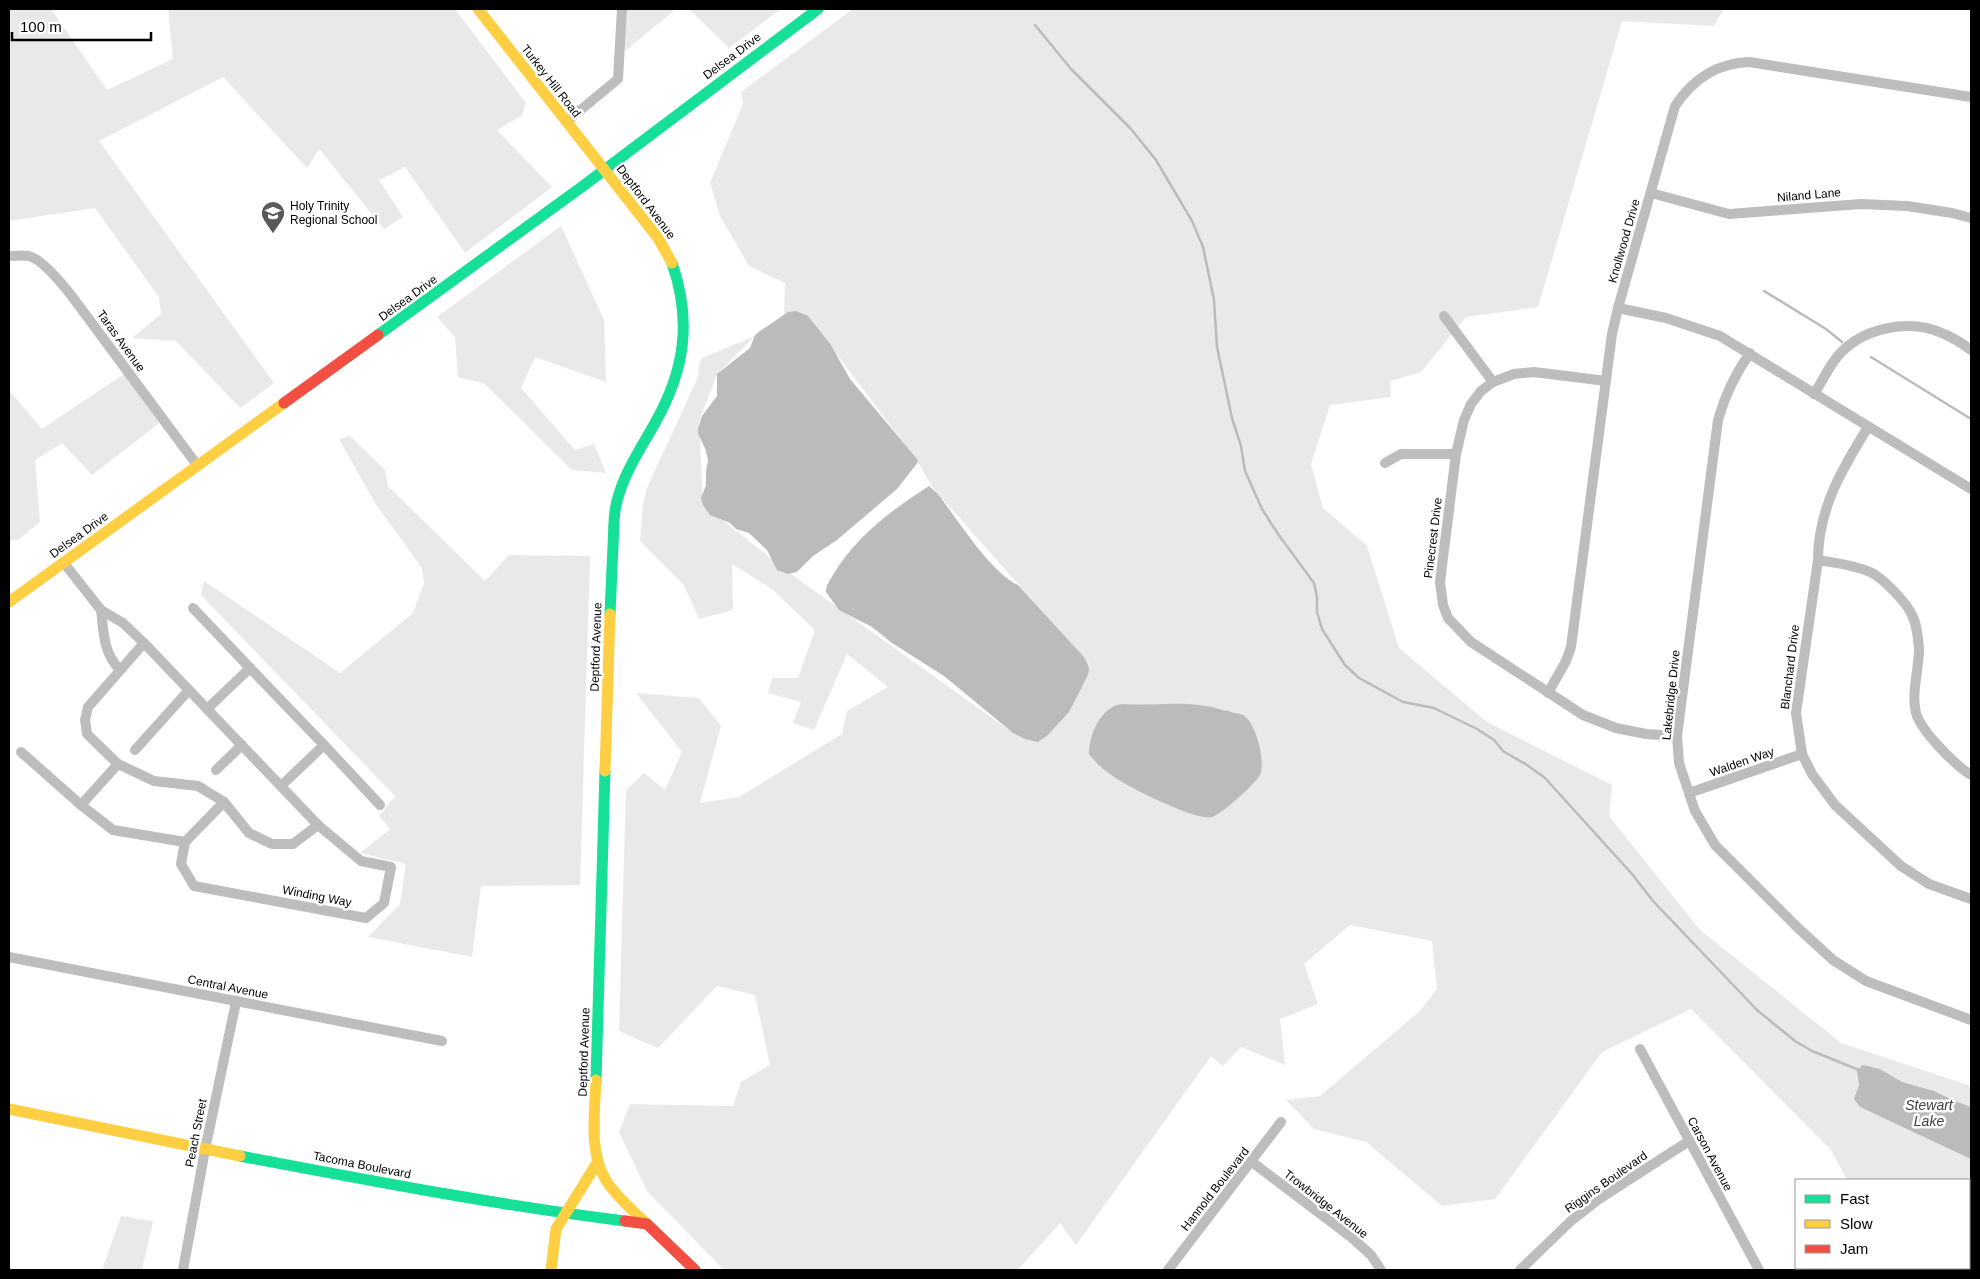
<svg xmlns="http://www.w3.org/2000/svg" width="1980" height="1279" viewBox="0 0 1980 1279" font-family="Helvetica,sans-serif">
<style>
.green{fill:#e9e9e9}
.water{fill:#bbb}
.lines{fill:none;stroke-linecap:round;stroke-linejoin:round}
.stream{stroke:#bbb;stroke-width:2.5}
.street{stroke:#bdbdbd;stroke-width:10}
.fast{stroke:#16e098;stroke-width:11}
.slow{stroke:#ffcf43;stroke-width:11}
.jam{stroke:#f24e42;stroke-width:11}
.labels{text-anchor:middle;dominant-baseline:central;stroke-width:5;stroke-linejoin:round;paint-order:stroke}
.street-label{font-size:12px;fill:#000;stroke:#fff}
.poi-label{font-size:12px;fill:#000;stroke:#fff;text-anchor:start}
.water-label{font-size:14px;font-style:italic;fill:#3f3f3f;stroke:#fff}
</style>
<rect width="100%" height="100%" fill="#fff"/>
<!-- green -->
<g class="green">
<polygon points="9,9 51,9 107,90 173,59 168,9 455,9 526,103 522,115 497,130 552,187 465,253 405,167 379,180 403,217 384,229 319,149 307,168 223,77 99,141 274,383 240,408 176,341 132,338 161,314 159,297 95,208 9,221"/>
<polygon points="627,9 676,9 625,51"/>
<polygon points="689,9 781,9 729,48"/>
<polygon points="853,9 1724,9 1714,26 1622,21 1538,307 1466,317 1421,372 1390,381 1391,397 1330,405 1311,464 1323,508 1367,546 1399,648 1487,722 1612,785 1609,816 1700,930 1841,1043 1971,1086 1971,1270 1948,1270 1944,1268 1969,1268 1969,1180 1847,1180 1831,1150 1691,1009 1602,1052 1495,1199 1442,1206 1366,1142 1314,1129 1286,1100 1320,1096 1420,1011 1437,989 1432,941 1350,925 1304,964 1318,1004 1280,1019 1285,1065 1241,1047 1223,1066 1211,1056 1076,1245 1060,1223 1018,1270 724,1270 647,1191 619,1132 630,1104 733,1106 741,1082 770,1065 755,995 717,986 658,1048 619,1031 626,790 644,773 665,790 682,752 636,693 699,698 721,726 700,803 739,797 842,734 847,711 888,687 847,654 814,730 793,723 801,702 768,693 772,678 798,678 815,630 772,589 732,564 733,610 699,619 684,585 640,541 643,504 647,488 698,377 699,365 702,358 755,336 717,374 699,421 703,505 791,574 1013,733 1089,664 933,488 918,462 808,316 784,314 785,283 749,266 720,216 710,183 743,104 741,92"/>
<polygon points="561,226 604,320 606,382 535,357 521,388 575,450 594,444 606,473 572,470 485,384 458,377 455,337 437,317"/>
<polygon points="127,372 162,421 92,475 62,443 35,460 40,522 19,539 9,541 9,390 42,429"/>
<polygon points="350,436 385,470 388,486 485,581 509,555 590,556 580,885 481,886 472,957 368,937 400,904 406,864 360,853 390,829 379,816 395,796 201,595 204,581 340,673 413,613 424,583 422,568 375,503 339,439"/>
<polygon points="121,1216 153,1221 142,1270 102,1270"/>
</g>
<!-- water -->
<g class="water">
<polygon points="796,311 808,316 831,345 850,379 917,459 918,462 897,489 837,540 813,556 797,572 788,574 777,570 767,550 749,533 736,529 730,523 710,515 703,505 701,498 706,485 706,472 708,460 706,451 698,433 698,428 702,416 717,396 717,374 750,348 755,335 760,331 788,312"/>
<path d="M 929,486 L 938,494 C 958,520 990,572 1018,585 L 1083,656 C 1088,663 1091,668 1087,677 L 1069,712 L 1048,735 L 1038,742 L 1025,739 L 1013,733 L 944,676 L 892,643 L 872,627 L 839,610 L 826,592 C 826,585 830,580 833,575 C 855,537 893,509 929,486 Z"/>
<path d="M 1122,704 C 1150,706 1179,701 1206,706 C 1213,707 1221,710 1228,711 C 1233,713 1238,713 1243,715 C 1256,722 1266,762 1260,775 C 1255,784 1222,814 1212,817 C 1197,821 1139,792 1124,783 C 1111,776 1097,765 1089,754 C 1089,735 1101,706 1122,704 Z"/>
<polygon points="1863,1065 1880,1069 1902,1082 1934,1091 1957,1102 1971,1107 1971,1159 1860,1107 1854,1099 1859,1085 1857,1070"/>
</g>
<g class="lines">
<!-- stream -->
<g class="stream">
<polyline points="1035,25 1071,69 1131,129 1156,160 1192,221 1203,247 1214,300 1217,347 1232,418 1241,446 1245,471 1262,509 1278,534 1314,583 1317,597 1317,612 1322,629 1345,665 1359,678 1403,702 1434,708 1477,729 1494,740 1503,751 1527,765 1545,778 1632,874 1653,901 1757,1010 1795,1041 1812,1051 1859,1070"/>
<polyline points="1764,291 1826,329 1842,342"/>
<polyline points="1871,357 1971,419"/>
</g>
<!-- street -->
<g class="street">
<polyline points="566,122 618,79 622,9"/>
<polyline points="1651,193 1729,214 1861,204 1907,206 1952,213 1971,218"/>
<path d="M 9,256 C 15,256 23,255 29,256 C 42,259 63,285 71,295 L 197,465"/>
<polyline points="1618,308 1666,318 1720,336 1971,489"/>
<polyline points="1444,316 1493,382"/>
<path d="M 1750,353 C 1735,374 1725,395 1718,420 L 1677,736 L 1679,763 L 1695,811 L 1715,845 L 1798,928 L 1833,960 L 1866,981 L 1971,1020"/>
<polyline points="1606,381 1534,372 1514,374 1493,382 1481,391 1471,404 1464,420 1456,454 1440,582 1443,605 1448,618 1471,642 1583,715 1616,728 1646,734 1677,736"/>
<path d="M 1814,394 C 1822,382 1828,368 1837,357 C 1862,327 1910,318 1944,334 C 1954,338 1963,344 1971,350"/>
<path d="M 1868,427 C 1842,469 1818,509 1818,560 L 1796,713 L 1802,754 L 1812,774 L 1835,805 L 1901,866 L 1929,884 L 1971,899"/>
<polyline points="1385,463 1401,454 1456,454"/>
<path d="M 1818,560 C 1835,563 1854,565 1870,572 C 1882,577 1907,603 1912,615 C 1917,625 1918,637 1919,649 C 1919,670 1911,692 1916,713 C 1921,731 1955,765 1971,775"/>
<polyline points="64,563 101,610 123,623 144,643 318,825"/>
<polyline points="193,608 250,668"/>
<path d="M 101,610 C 104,634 103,652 120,670"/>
<path d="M 1548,693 L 1566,661 L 1571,647 L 1612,334 L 1618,308 L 1675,106 C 1693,79 1717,63 1749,62 L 1971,97"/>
<polyline points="207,709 250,668 324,745 281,786"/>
<polyline points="324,745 380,805"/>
<polyline points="135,750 189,690"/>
<polyline points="21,752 81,805 113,830 185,842 181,864 194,886 366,918 384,903 391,867 361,861 318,825 293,844 272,844 249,833 224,802 198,786 154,781 118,764 87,734 85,720 88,707 144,643"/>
<polyline points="216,770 242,745"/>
<polyline points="1689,793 1802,754"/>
<polyline points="81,805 118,764"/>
<polyline points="185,842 224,802"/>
<polyline points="9,957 442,1041"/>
<polyline points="1640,1049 1759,1270"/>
<polyline points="1252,1162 1351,1237 1371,1255 1381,1270"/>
<polyline points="183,1270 205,1150 236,1002"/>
<polyline points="1168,1270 1281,1122"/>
<polyline points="1520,1270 1572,1220 1599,1199 1689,1141"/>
</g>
<!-- fast -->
<g class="fast">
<polyline points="378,335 583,186 818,9"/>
<path d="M 610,614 C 611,592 612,569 613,546 C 614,531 613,515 617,501 C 624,473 641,448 655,423 C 685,370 692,321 672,263"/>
<polyline points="596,1080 605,771"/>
<path d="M 240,1156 C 368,1180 496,1205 625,1221"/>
</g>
<!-- slow -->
<g class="slow">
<polyline points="478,9 658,238 672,263"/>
<polyline points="9,602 284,403"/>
<polyline points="605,771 610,614"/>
<path d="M 596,1080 C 595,1113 588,1153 607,1182 C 618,1198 633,1211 647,1224"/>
<polyline points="9,1109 240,1156"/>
<polyline points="551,1270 556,1229 597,1163"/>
</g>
<!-- jam -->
<g class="jam">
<polyline points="284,403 378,335"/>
<polyline points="625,1221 647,1224 695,1270"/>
</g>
</g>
<!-- icons -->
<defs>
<g id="school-pin" transform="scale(1.25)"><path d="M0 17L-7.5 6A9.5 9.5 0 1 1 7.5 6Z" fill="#595959" stroke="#fff"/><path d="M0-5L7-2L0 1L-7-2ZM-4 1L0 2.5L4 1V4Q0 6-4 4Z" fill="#fff"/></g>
</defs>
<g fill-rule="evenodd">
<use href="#school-pin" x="273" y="213"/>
</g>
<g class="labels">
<!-- street labels -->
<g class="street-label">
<text transform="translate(732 56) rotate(-37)">Delsea Drive</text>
<text transform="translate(551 81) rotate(52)">Turkey Hill Road</text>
<text transform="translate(1809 195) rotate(-5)">Niland Lane</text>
<text transform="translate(646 202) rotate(53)">Deptford Avenue</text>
<text transform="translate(1624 241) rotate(-74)">Knollwood Drive</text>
<text transform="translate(408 298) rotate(-36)">Delsea Drive</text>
<text transform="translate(121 341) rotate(54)">Taras Avenue</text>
<text transform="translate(79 535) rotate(-36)">Delsea Drive</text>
<text transform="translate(1433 538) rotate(-83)">Pinecrest Drive</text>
<text transform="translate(596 647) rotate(-88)">Deptford Avenue</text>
<text transform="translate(1790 667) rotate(-83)">Blanchard Drive</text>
<text transform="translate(1671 695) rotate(-84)">Lakebridge Drive</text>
<text transform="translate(1742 762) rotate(-19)">Walden Way</text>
<text transform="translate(317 896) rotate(11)">Winding Way</text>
<text transform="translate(228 987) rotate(11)">Central Avenue</text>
<text transform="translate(584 1052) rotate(-88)">Deptford Avenue</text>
<text transform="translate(196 1133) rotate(-79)">Peach Street</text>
<text transform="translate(1710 1154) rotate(62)">Carson Avenue</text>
<text transform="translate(362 1165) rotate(11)">Tacoma Boulevard</text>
<text transform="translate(1606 1182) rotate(-35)">Riggins Boulevard</text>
<text transform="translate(1215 1189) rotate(-52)">Hannold Boulevard</text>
<text transform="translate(1326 1204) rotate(38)">Trowbridge Avenue</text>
</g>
<!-- poi labels -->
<g class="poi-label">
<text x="290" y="206">Holy Trinity<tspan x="290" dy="14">Regional School</tspan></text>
</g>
<!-- water labels -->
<g class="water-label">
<text x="1929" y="1105">Stewart<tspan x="1929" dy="16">Lake</tspan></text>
</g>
</g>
<!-- border -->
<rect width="1980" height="1279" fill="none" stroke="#000000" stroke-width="20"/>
<!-- legend -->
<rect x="1795" y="1179" width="175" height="90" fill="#ffffff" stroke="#999999"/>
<rect x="1805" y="1195" width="25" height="8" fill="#16e098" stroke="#999999"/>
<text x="1840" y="1204" font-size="15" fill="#000000">Fast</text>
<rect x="1805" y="1220" width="25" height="8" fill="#ffcf43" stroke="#999999"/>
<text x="1840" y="1229" font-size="15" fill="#000000">Slow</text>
<rect x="1805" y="1245" width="25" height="8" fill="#f24e42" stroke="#999999"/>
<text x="1840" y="1254" font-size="15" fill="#000000">Jam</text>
<!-- scale -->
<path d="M12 32v8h139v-8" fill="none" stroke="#000000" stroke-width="2.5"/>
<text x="20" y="32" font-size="15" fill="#000000" stroke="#ffffff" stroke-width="4" paint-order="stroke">100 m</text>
</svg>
